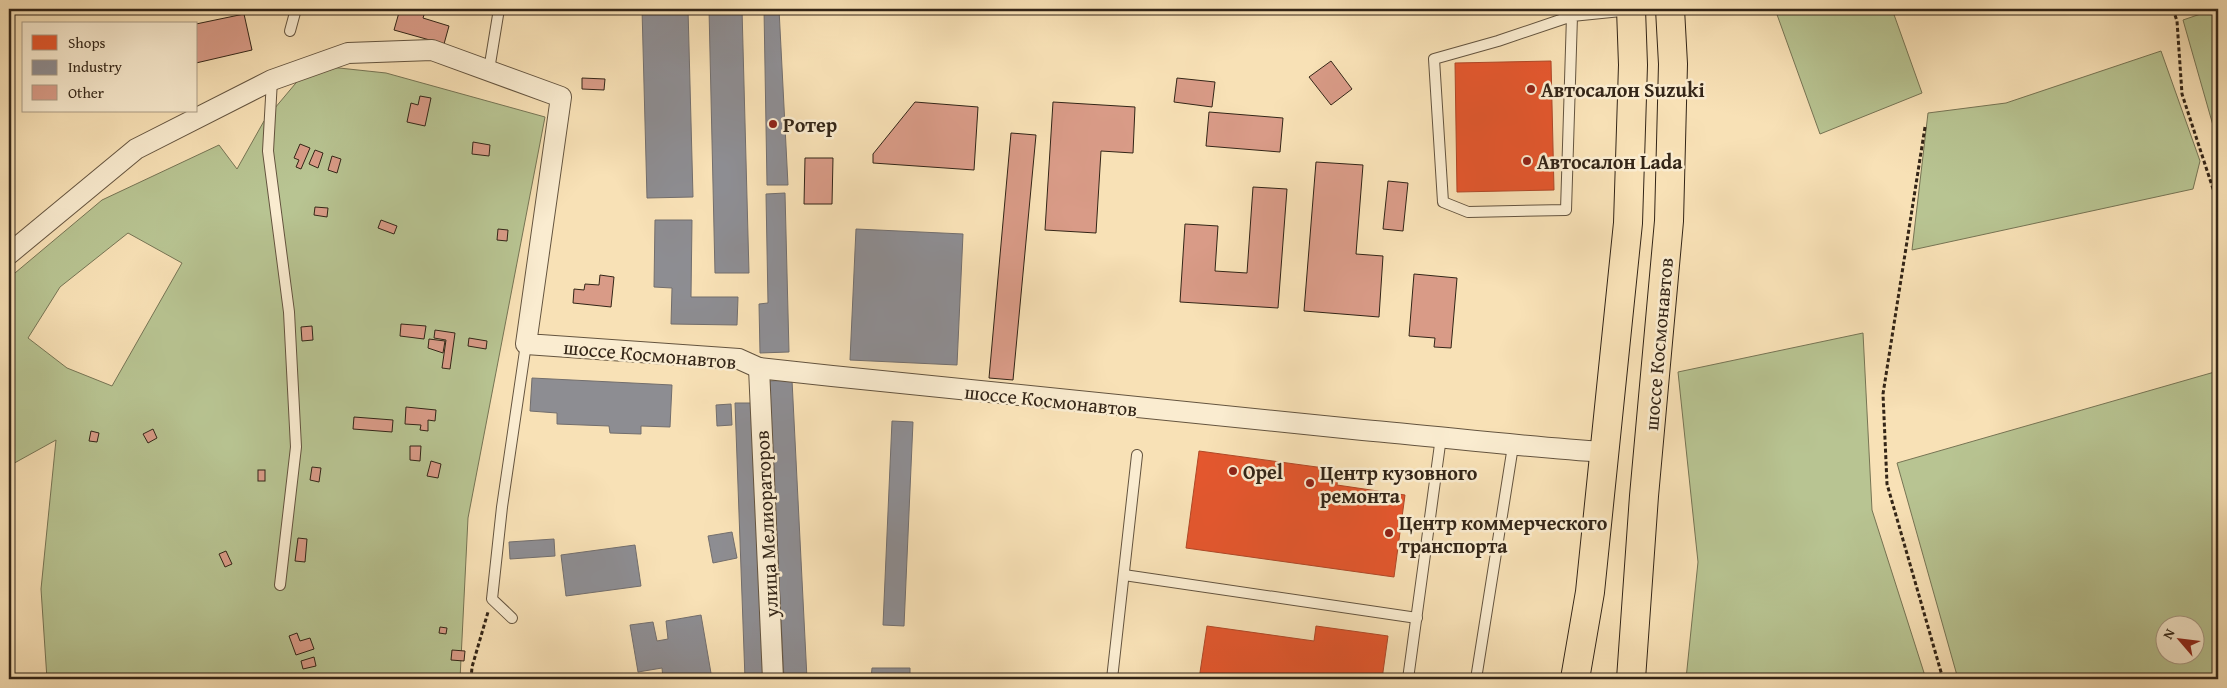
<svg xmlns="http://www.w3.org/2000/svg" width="2227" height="688" viewBox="0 0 2227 688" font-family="'Gentium Book Plus',serif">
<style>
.green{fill:#b8c492;stroke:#767454;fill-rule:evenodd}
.shops{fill:#e4572e;stroke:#af4827}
.industry{fill:#8d8d92;stroke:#726e6d}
.building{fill:#d99b87;stroke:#332517}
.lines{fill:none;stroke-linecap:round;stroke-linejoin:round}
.service-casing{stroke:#64543f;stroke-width:12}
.minor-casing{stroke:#64543f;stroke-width:22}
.primary-casing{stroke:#332517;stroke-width:30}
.path{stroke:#332517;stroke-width:3;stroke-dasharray:4 2.5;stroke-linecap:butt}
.service{stroke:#faecd0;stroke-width:10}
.minor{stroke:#faecd0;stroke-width:20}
.primary{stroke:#f8e1b6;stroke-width:28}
.poi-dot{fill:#8f2418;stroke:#faecd0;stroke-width:2}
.labels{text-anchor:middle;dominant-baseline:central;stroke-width:5;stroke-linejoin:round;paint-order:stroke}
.poi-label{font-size:20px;font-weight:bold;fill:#332517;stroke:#faecd0;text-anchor:start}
.street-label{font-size:20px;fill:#332517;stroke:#faecd0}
</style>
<rect width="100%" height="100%" fill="#f8e1b6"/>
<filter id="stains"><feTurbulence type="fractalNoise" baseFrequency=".004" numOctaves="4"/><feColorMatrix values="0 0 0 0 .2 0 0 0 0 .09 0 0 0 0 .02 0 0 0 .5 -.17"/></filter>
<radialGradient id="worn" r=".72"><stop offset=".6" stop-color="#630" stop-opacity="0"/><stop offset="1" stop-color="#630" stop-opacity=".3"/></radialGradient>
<!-- green -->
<g class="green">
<polygon points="1775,9 1892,9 1922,93 1820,134"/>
<polygon points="2215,9 2218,9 2218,143 2183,20"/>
<polygon points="2161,51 2200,161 2193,189 1912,250 1928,113 2006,103"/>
<path d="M 311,65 L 386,73 L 545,117 L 468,518 L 460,679 L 47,679 L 41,589 L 56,440 L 9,466 L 9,278 L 102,200 L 219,145 L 237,169 L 264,121 ZM 128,233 L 182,263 L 112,386 L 67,368 L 28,338 L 60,287 Z"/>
<polygon points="1863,333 1872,510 1926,679 1686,679 1698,562 1678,372"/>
<path d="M 2218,371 L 2218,679 L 1958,679 L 1897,463 ZM 2164,626 L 2194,626 L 2194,656 L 2164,656 Z"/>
</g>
<!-- shops -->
<g class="shops">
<polygon points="1551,61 1554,190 1457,192 1455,63"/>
<polygon points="1199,451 1339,470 1337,485 1405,495 1394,577 1186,548"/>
<polygon points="1207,626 1314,641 1316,626 1388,636 1382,679 1199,679"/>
</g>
<!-- industry -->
<g class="industry">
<polygon points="642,9 688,9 693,197 647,198"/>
<polygon points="709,9 742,9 749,273 715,273"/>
<polygon points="764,9 779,9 788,185 767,185"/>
<polygon points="785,193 789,352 760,353 759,304 768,303 766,194"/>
<polygon points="655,220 692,220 691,297 738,297 737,325 671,324 672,288 654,287"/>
<polygon points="856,229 963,234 957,365 850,360"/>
<polygon points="532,378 672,385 670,427 641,426 641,434 610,433 609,426 557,424 557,413 530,411"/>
<polygon points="792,380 807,679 784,679 769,381"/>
<polygon points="735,403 751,403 765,679 745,679"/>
<polygon points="731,404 732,425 717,426 716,405"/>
<polygon points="892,421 913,422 904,626 883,625"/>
<polygon points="732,532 737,558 713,563 708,536"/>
<polygon points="554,539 555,556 510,559 509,542"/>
<polygon points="635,545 641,586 566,596 561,555"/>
<polygon points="701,615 712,679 663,679 662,668 638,672 630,625 653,622 657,641 668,639 666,621"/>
<polygon points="872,668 910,668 910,679 871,679"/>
</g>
<!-- building -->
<g class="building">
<polygon points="400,9 426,9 423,18 449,26 444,44 394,30"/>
<polygon points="244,14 252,50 196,63 196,24"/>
<polygon points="1331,61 1352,89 1331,105 1309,77"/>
<polygon points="582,78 605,79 604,90 582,89"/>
<polygon points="1177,78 1215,82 1212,107 1174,102"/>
<polygon points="420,96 431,98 425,126 407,122 411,103 418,105"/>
<polygon points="915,102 978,107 974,170 873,163 873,154"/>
<polygon points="1053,102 1135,107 1133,153 1101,151 1096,233 1045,230"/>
<polygon points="1209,112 1283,118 1280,152 1206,146"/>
<polygon points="1011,133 1036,135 1013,380 989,378"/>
<polygon points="473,142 490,145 489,156 472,154"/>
<polygon points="300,144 310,148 301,169 296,167 299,160 294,158"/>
<polygon points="315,150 323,153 318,168 309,164"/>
<polygon points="332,156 341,159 337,173 328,170"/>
<polygon points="805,158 833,158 832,204 804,204"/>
<polygon points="1316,162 1363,165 1356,254 1383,256 1379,317 1304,311"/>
<polygon points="1388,181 1408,183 1403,231 1383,229"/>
<polygon points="1253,187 1287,189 1278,308 1180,302 1185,224 1218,226 1215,271 1247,273"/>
<polygon points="315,207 328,208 327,217 314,215"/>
<polygon points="381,220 397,226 394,234 378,228"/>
<polygon points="498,229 508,230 507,241 497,240"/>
<polygon points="1414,274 1457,278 1451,348 1434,347 1435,338 1409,336"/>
<polygon points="600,275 614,277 611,307 573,303 574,289 584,290 585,284 599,285"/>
<polygon points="401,324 426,326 424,339 400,336"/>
<polygon points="312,326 313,340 302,341 301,327"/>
<polygon points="435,330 455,333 450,369 442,368 446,340 434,338"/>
<polygon points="469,338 487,341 486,349 468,346"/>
<polygon points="429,339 445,341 443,353 428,348"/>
<polygon points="406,407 436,410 435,421 428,420 428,431 420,430 421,425 405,424"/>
<polygon points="354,417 393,420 392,432 353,429"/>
<polygon points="153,429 157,438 148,443 143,434"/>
<polygon points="91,431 99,433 97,442 89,441"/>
<polygon points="410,446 421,446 420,461 410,460"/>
<polygon points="431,461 441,464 438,478 427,476"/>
<polygon points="312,467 321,468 319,482 310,480"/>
<rect x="258" y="470" width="7" height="11"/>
<polygon points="298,538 307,539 305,562 295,561"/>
<polygon points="226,551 232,564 225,567 219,554"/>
<polygon points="440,627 447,628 446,634 439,633"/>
<polygon points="297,633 300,641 310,638 314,649 296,655 289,636"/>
<polygon points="452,650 465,651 464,661 451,660"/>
<polygon points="314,657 316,666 303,669 301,661"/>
</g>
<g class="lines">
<!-- service casing -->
<g class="service-casing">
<g id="service">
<polyline points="1572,16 1566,210 1468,212 1443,202 1434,59 1498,41 1572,16 1631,10"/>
<polyline points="290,31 296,9"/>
<polyline points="489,70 499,9"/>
<polyline points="272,80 268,151 289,312 296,447 280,585"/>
<polyline points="1124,575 1417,618"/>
<polyline points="512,618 492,599 502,507 526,344"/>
<polyline points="1112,679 1137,455"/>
<polyline points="1408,679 1441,437"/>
<polyline points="1476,679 1513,446"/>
</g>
</g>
<!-- minor casing -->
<g class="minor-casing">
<g id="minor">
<path d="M 9,254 L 136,149 L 272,80 L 348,53 L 432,50 L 561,97 L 526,344 L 739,359 L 759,368 C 960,390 1161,411 1363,430 C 1444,437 1524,447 1605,452"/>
<polyline points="759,368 773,679"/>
</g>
</g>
<!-- primary casing -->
<g class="primary-casing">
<g id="primary">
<polyline points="1575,679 1590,592 1628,223 1633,65 1631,9"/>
<polyline points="1631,679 1644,496 1669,221 1673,64 1670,9"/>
</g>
</g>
<!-- path -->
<g class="path">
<polyline points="2173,9 2177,21 2182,94 2218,204"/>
<polyline points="1925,127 1883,394 1887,484 1943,679"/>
<polyline points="471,679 472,667 488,612"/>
</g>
<!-- service -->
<use href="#service" class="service"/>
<!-- minor -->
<use href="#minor" class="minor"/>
<!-- primary -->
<use href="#primary" class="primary"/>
</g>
<!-- markers -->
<g class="poi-dot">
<circle cx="1531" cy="89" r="5"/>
<circle cx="773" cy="124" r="5"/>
<circle cx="1527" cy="161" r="5"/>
<circle cx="1233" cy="471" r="5"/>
<circle cx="1310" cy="483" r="5"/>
<circle cx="1389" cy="533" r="5"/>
</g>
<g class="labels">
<!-- poi labels -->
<g class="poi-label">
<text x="1541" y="89">Автосалон Suzuki</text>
<text x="783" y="124">Ротер</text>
<text x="1537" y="161">Автосалон Lada</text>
<text x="1243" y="471">Opel</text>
<text x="1320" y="472">Центр кузовного<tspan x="1320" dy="23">ремонта</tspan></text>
<text x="1399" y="522">Центр коммерческого<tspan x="1399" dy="23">транспорта</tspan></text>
</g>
<!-- street labels -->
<g class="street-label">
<text transform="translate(1658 344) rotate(-85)">шоссе Космонавтов</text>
<text transform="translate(650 354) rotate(5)">шоссе Космонавтов</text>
<text transform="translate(1051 400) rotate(6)">шоссе Космонавтов</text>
<text transform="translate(766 524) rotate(-93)">улица Мелиораторов</text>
</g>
</g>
<!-- margin -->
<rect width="2227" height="688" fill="none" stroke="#f8e1b6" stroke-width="30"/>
<rect x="10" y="10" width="2207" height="668" fill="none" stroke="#332517" stroke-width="2.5"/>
<rect x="15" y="15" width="2197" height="658" fill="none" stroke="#332517"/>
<!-- legend -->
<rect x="22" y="22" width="175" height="90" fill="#faecd0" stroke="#aa9c86"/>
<rect x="32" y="35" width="25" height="15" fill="#e4572e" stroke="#aa9c86"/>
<text x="68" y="48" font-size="15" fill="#332517">Shops</text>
<rect x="32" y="60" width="25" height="15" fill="#8d8d92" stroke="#aa9c86"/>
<text x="68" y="72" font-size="15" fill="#332517">Industry</text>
<rect x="32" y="85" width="25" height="15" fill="#d99b87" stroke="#aa9c86"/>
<text x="68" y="98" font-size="15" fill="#332517">Other</text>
<!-- north arrow -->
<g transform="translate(2180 640) rotate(298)"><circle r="24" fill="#faecd0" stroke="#aa9c86"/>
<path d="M0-4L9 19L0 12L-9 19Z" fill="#8f2418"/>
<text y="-8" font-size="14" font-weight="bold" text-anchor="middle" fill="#332517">N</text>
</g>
<rect width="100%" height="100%" filter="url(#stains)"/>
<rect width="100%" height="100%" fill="url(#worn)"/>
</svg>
